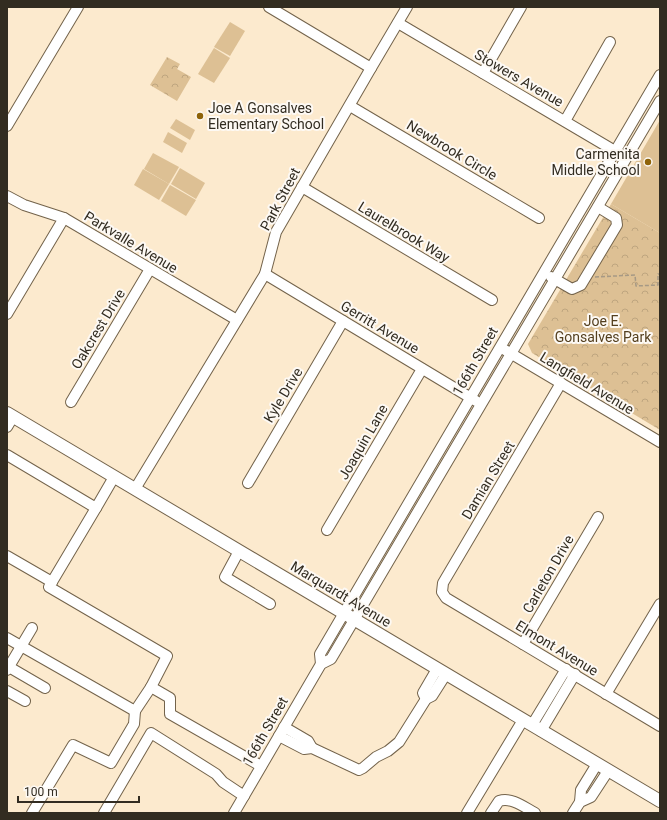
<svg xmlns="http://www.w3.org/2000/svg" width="667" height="820" viewBox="0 0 667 820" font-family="Roboto,sans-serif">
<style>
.grass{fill:#ddc094}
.park{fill:url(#park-crowns)}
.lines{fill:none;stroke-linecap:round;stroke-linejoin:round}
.minor-casing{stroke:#73634b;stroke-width:12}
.major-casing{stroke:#73634b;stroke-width:14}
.path{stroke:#a69985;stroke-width:1.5;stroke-dasharray:4 2;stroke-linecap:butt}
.minor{stroke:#fff;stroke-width:10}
.major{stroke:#fff;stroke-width:12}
.poi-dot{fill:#8e6309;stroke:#fdf9f4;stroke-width:1.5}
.labels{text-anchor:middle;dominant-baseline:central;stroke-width:4;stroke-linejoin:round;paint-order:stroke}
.street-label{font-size:14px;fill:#322c21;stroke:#fdf9f4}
.poi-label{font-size:14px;fill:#322c21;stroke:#fdf9f4;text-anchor:start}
.park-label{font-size:14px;fill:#543f1e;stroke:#fdf9f4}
</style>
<defs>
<pattern id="park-crowns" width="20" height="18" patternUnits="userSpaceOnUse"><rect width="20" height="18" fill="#ddc094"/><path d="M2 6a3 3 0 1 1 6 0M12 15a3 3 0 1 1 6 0" fill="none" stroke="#bea57f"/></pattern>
</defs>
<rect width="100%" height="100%" fill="#fceace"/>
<!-- grass -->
<g class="grass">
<polygon points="230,22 245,31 230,56 214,47"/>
<polygon points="214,48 230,58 214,83 198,74"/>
<polygon points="176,119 195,130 190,140 170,128"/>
<polygon points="660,120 660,233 611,204"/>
<polygon points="168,132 187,143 182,153 163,142"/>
<polygon points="153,153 179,167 169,184 144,169"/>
<polygon points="180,168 205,183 196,199 171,184"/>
<polygon points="143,169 169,184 159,200 134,185"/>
<polygon points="170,185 196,200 186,216 161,201"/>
</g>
<!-- park -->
<g class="park">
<polygon points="167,57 180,64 177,69 191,77 177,101 150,85"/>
<polygon points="611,204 660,233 660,430 532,353 528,344"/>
</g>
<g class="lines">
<!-- minor casing -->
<g class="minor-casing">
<g id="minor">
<polyline points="269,7 371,68"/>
<polyline points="398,23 620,154"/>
<polyline points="483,73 521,7"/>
<polyline points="350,106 539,218"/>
<polyline points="565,121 610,42"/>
<polyline points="7,126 78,7"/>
<polyline points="302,187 492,300"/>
<polyline points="7,196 24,205 64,218 237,320"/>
<polyline points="265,274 476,401"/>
<polyline points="551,277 572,289 581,285 617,225 616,218 598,207"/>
<polyline points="7,314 64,218"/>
<polyline points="505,350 660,442"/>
<polyline points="561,383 443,583 442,592 446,598 660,726"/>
<polyline points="71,402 150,269"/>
<polyline points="7,427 13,417"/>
<polyline points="7,455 96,508 114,477"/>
<polyline points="248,483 343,321"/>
<polyline points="135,489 265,274 276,232 371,68 407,7"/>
<polyline points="96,508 49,587 167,656 151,687 170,698 170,714 261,766"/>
<polyline points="327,530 422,369"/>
<polyline points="239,551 225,577 270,604"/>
<polyline points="7,556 52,582"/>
<polyline points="7,638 135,711 151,687"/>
<polyline points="523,644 598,517"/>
<polyline points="321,664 320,654 344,613 660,75"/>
<polyline points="9,667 45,688"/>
<polyline points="7,670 32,628"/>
<polyline points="7,691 25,701"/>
<polyline points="606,694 660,604"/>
<polyline points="426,699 423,693 437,669"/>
<polyline points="532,725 566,669"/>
<polyline points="284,727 308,741 312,748"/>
<polyline points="541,731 575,674"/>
<polyline points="279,736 304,749 312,748 359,770 363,768 376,757 388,751 399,742 426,699 432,696 446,674"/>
<polyline points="580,802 581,790 597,764"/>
<polyline points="32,813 73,745 111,763 134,724 135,711"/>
<polyline points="104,813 151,733 216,774 223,782 244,796"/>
<polyline points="234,813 321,664 331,659 660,101"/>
<polyline points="467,813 523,720"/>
<path d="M 491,813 L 499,801 C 512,797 524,807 535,813"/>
<polyline points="573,813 580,802 591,797 608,771"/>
</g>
</g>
<!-- major casing -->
<g class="major-casing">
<polyline id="major" points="7,413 660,801"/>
</g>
<!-- path -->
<polyline class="path" points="595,277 635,275 636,286 658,285 658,274 660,274"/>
<!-- minor -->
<use href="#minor" class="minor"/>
<!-- major -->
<use href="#major" class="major"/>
</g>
<!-- markers -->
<g class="poi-dot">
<circle cx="200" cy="116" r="4"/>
<circle cx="648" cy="162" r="4"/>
</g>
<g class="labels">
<!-- street labels -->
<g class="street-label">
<text transform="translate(519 78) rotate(30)">Stowers Avenue</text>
<text transform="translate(452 150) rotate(31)">Newbrook Circle</text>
<text transform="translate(280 199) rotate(-62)">Park Street</text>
<text transform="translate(404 232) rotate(31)">Laurelbrook Way</text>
<text transform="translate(131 242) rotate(31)">Parkvalle Avenue</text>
<text transform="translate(380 327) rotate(31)">Gerritt Avenue</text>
<text transform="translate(98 329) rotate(-59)">Oakcrest Drive</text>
<text transform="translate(475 361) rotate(-60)">166th Street</text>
<text transform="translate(587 383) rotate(31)">Langfield Avenue</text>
<text transform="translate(283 395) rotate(-59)">Kyle Drive</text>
<text transform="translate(363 442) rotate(-60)">Joaquin Lane</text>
<text transform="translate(488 480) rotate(-59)">Damian Street</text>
<text transform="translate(548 574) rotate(-60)">Carleton Drive</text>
<text transform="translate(341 594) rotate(31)">Marquardt Avenue</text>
<text transform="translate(557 648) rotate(31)">Elmont Avenue</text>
<text transform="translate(265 731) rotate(-60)">166th Street</text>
</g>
<!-- poi labels -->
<g class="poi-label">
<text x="208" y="108">Joe A Gonsalves<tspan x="208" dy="16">Elementary School</tspan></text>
<text x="640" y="154" text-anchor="end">Carmenita<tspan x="640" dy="16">Middle School</tspan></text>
</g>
<!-- park labels -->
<g class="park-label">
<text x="603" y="321">Joe E.<tspan x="603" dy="16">Gonsalves Park</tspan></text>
</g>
</g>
<!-- border -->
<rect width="667" height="820" fill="none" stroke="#322c21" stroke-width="16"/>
<!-- scale -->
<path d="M18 796v6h121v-6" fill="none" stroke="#322c21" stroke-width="2"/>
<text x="24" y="796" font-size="12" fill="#322c21" stroke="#fdf9f4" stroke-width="3" paint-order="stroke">100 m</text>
</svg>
